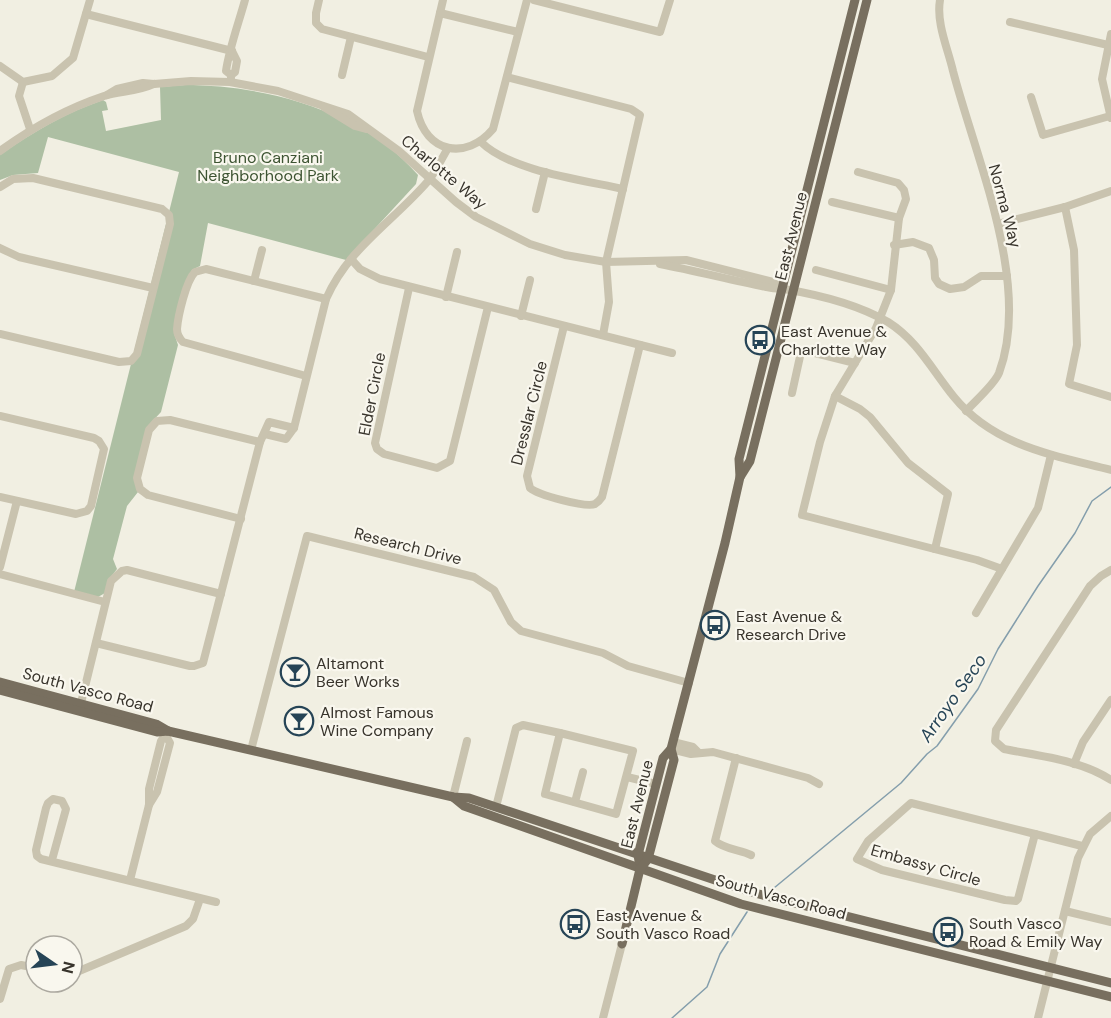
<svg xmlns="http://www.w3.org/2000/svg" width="1111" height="1018" viewBox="0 0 1111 1018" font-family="'DM Sans',sans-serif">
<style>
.green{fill:#adbfa3}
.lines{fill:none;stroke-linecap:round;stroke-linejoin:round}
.stream{stroke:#849eac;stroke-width:1.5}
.minor{stroke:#c9c3af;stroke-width:8}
.major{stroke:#786f5f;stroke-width:9}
.labels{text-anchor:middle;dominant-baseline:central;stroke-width:4.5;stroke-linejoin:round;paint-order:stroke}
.park-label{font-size:16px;fill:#3d5432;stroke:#f9f7ee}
.street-label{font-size:16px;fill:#38342c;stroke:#f9f7ee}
.poi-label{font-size:16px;fill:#38342c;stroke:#f9f7ee;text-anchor:start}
.water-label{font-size:18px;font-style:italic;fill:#264456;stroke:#f9f7ee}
</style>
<rect width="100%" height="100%" fill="#f1efe2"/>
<!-- green -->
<path class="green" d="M 185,85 C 265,85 364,111 418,175 L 416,184 L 346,260 L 208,223 L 200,266 L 192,270 L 174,333 L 178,345 L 161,412 L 149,425 L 138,492 L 127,506 L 113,559 L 117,569 L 111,577 L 105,593 L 98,597 L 74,592 L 179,172 L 48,137 L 38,173 L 13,175 L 0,180 L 0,155 C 33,132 65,113 103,100 L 106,102 L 108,110 L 102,111 L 106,131 L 161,120 L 160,87 Z"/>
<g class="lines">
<!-- stream -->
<g class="stream">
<polyline points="774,888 901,783 927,754 937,746 978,689 998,649 1038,586 1075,533 1092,501 1111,487"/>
<polyline points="672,1018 707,987 720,954 747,912"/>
</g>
<!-- minor -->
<g class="minor">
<polyline points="319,0 316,13 316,23 322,29 428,57"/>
<path d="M 443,0 L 417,111 C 426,153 466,161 493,129 L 527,0"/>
<polyline points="534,0 660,32 670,0"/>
<path d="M 940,0 C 936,23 948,49 953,71 C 976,159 1032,285 999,373 C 994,385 975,401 966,411"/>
<polyline points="440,13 518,32"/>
<polyline points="86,14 232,51"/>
<polyline points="1010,22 1108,45"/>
<polyline points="1111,34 1102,79 1111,118"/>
<polyline points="0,66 23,82 52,76 73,58 90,0"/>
<path d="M 231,75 L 226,71 C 229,49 239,22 245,0"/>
<polyline points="342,75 351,37"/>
<polyline points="507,77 631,109 640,115 606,262 609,302 603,335"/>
<polyline points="231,78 231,75 235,72 237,61 232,51"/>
<polyline points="23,82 19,96 30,129"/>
<polyline points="107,95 117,89 143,83 154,84 191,81 230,82 278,91 348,114 399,151 456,202 476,217 530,244 565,255 606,262 686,260 773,282 782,288"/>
<polyline points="1031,97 1043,135 1110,116"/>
<polyline points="324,107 355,126 366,129"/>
<path d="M 481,142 C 510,171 583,180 623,189"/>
<path d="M 0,151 C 33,127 65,109 104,96 C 120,91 137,92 154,84"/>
<polyline points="858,172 898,183 904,190 906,199 899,218 891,290 876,328 835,396 820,442 802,515 977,560 1002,569"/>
<polyline points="0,187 13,179 33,178 162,209 169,215 170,224 137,354 131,361 119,362 0,334"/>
<polyline points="832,202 899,218"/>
<polyline points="1065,207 1074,250 1077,345 1069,384 1111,397"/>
<polyline points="536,209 545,172"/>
<polyline points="998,224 1065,207 1111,191"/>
<polyline points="894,245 913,242 929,248 934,260 935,278 939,284 950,289 964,287 981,276 1007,276"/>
<polyline points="0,248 19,257 153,288"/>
<polyline points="351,259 360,269 380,279 672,353"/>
<path d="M 660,264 C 696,271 731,280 766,287 C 772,289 778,288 784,289 C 820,295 857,304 888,322 C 918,341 932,370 954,397 C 994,446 1053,455 1111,470"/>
<polyline points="816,270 891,290"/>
<polyline points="254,281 262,250"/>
<polyline points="409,288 375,443 377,449 384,454 437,468 450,461 488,307"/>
<polyline points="446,297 457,252"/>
<polyline points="521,316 530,280"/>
<path d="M 564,326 L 527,476 L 530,488 C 538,495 586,508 595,504 C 598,502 600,500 602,497 L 640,345"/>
<path d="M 306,376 L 183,342 C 179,338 177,335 177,329 C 178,316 186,281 195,272 L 206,269 L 326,299"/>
<polyline points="792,393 801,352 807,351 855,363"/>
<polyline points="835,396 860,409 870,417 908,463 948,494 935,549"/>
<polyline points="0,416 94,438 99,441 104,449 91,506 87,511 76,514 0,497"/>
<path d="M 265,434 L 286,439 L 294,428 L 326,299 C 349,247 394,221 429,180 C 436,171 442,158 448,148"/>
<polyline points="241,519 148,495 140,489 137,478 149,430 157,421 170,420 260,442"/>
<polyline points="0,567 17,501"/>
<path d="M 1111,570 L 1101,576 L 1090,586 L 996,730 L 995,741 L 1004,749 C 1039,756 1081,760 1111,780"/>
<polyline points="0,574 105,602"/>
<polyline points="976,613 1038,508 1051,455"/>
<polyline points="96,643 190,666 194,666 203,663 260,442 269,422 294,428"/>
<polyline points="80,707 111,581 122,571 127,570 221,594"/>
<polygon points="560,733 633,751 616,814 545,794"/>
<polyline points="673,742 693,747 698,752"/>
<polyline points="671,749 691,754 713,752 808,778 819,784"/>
<polyline points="251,750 307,536 474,577 494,590 511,622 521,631 603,653 628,666 689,683"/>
<path d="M 736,758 L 715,841 C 724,849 740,850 751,855"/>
<polyline points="1074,764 1083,742 1111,700"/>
<polyline points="627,777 656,784"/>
<polyline points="453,797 467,741"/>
<polyline points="575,802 583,772"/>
<polygon points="911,803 1035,834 1018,899 1016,901 1005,900 882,870 857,859 868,841"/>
<polyline points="149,805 157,792 170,743 166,736"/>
<polyline points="496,807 516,728 523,725 560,733"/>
<polyline points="1035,834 1082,846"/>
<polyline points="52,860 66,809 62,801 53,799 48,803 46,808 36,850 37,856 41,859 216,902"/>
<polyline points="130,880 149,805 149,789 161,741 168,731"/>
<polyline points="1065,911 1111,922"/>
<polyline points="72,974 186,926 193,919 200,899"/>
<polyline points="0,999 9,969 21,965 36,968"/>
<polyline points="603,1018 622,944"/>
<polyline points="1038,1018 1078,858 1090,834 1111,816"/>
</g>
<!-- major -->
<g class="major">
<polyline points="740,477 750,461 867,0"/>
<polyline points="0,682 156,724 168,731"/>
<polyline points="0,690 157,732 168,731 453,797 469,798 751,892 1111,983"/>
<polyline points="453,797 464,806 741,904 1111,997"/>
<polyline points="639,861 638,855 663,758 671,749"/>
<polyline points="622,944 640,869 648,859 674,760 671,749 725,543 740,477 739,459 855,0"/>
</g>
</g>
<!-- icons -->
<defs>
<g id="bus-ring" transform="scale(1.5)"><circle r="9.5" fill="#f9f7ee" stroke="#264456" stroke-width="1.5"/><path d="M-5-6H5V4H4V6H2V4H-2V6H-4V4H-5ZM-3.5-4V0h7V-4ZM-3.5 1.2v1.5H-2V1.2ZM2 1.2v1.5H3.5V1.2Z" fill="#264456"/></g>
<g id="bar-ring" transform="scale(1.5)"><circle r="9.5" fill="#f9f7ee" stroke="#264456" stroke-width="1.5"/><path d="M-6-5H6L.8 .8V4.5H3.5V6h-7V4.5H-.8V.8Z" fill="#264456"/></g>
</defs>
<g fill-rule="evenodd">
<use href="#bus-ring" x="760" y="340"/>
<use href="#bus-ring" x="715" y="625"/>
<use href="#bar-ring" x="295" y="672"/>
<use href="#bar-ring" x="299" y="721"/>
<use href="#bus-ring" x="575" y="924"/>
<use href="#bus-ring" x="948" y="932"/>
</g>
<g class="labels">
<!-- park labels -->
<g class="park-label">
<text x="268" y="157">Bruno Canziani<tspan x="268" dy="18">Neighborhood Park</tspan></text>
</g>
<!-- street labels -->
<g class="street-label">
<text transform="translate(444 172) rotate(40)">Charlotte Way</text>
<text transform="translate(1005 206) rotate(75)">Norma Way</text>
<text transform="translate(791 236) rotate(-76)">East Avenue</text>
<text transform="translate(372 394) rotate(-79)">Elder Circle</text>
<text transform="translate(529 413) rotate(-76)">Dresslar Circle</text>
<text transform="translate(408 546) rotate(14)">Research Drive</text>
<text transform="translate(88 690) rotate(15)">South Vasco Road</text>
<text transform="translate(637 804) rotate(-76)">East Avenue</text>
<text transform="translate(926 865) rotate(16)">Embassy Circle</text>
<text transform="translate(781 897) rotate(15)">South Vasco Road</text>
</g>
<!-- poi labels -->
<g class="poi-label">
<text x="781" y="331">East Avenue &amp;<tspan x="781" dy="18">Charlotte Way</tspan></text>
<text x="736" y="616">East Avenue &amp;<tspan x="736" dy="18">Research Drive</tspan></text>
<text x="316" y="663">Altamont<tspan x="316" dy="18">Beer Works</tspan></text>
<text x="320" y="712">Almost Famous<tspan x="320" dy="18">Wine Company</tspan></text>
<text x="596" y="915">East Avenue &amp;<tspan x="596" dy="18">South Vasco Road</tspan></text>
<text x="969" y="923">South Vasco<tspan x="969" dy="18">Road &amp; Emily Way</tspan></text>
</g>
<!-- water labels -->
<g class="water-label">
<text transform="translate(953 698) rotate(-55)">Arroyo Seco</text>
</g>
</g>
<!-- north arrow -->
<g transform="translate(54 964) rotate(104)"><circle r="28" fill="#f9f7ee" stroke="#aca9a0" stroke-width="1.5"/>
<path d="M0-4.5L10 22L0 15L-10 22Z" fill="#264456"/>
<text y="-9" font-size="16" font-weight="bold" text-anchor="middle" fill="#38342c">N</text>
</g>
</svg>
